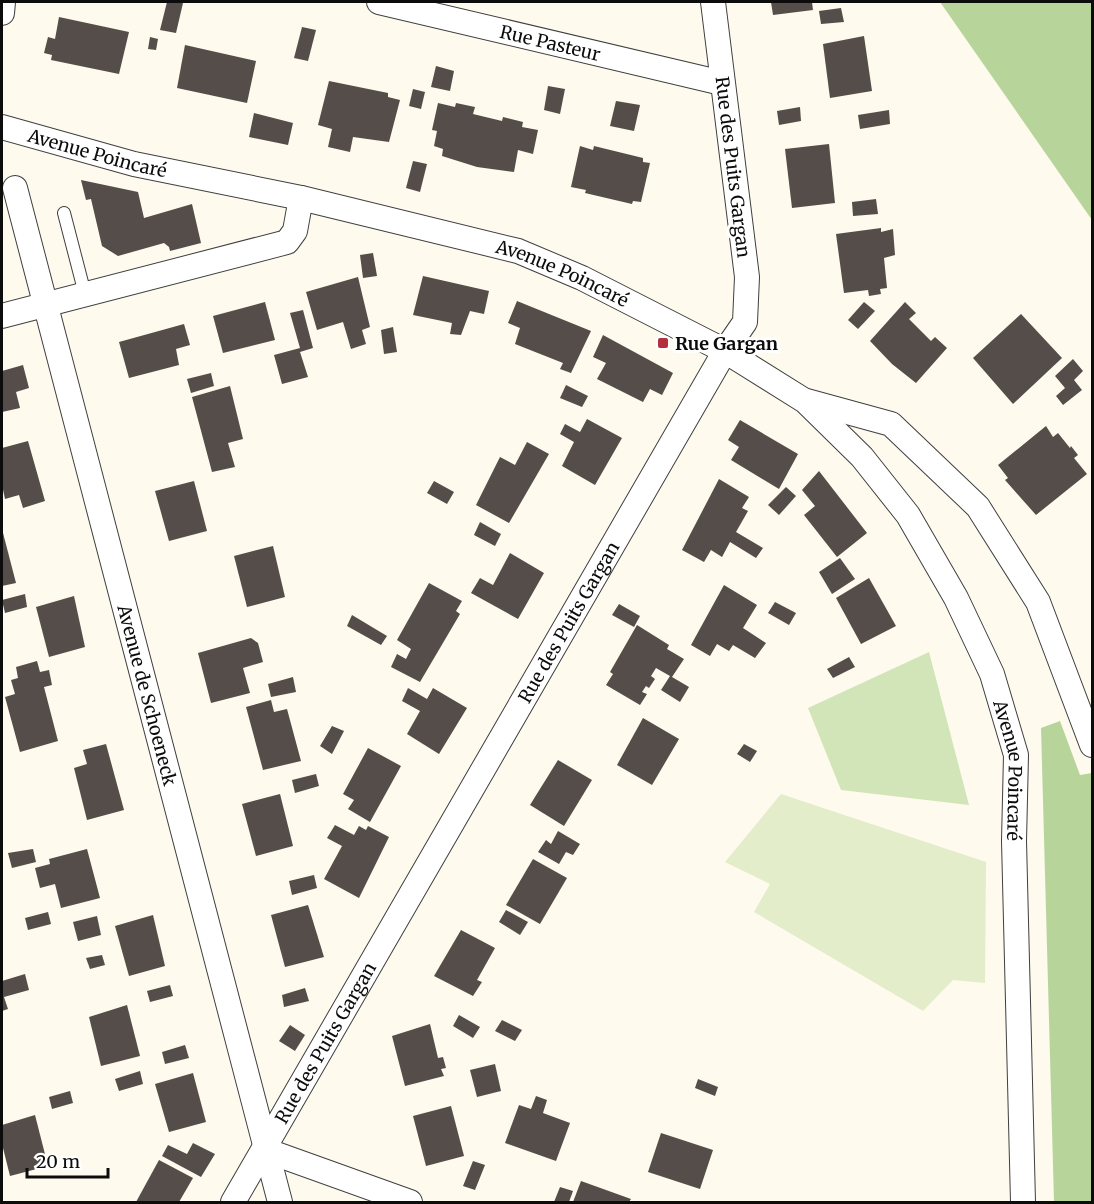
<svg xmlns="http://www.w3.org/2000/svg" width="1094" height="1204" viewBox="0 0 1094 1204" font-family="Merriweather,serif">
<style>
.green{fill:#d2e5b9}
.forest{fill:#b7d59a}
.pitch{fill:#e3edca}
.building{fill:#544d49}
.lines{fill:none;stroke-linecap:round;stroke-linejoin:round}
.service-casing{stroke:#3f3f3f;stroke-width:14}
.minor-casing{stroke:#3f3f3f;stroke-width:26}
.service{stroke:#fff;stroke-width:12}
.minor{stroke:#fff;stroke-width:24}
.poi-dot{fill:#b22f3b;stroke:#fff;stroke-width:2}
.labels{text-anchor:middle;dominant-baseline:central;stroke-width:6;stroke-linejoin:round;paint-order:stroke}
.street-label{font-size:18px;fill:#0c0c0c;stroke:#fff}
.poi-label{font-size:18px;font-weight:bold;fill:#0c0c0c;stroke:#fff;text-anchor:start}
</style>
<rect width="100%" height="100%" fill="#fefaed"/>
<!-- green -->
<polygon class="green" points="929,652 969,805 841,790 808,708"/>
<!-- forest -->
<g class="forest">
<polygon points="940,2 1092,2 1092,220"/>
<polygon points="1060,721 1080,775 1092,773 1092,1202 1054,1202 1041,728"/>
</g>
<!-- pitch -->
<polygon class="pitch" points="781,794 986,862 985,983 953,980 923,1011 754,912 770,884 725,862"/>
<!-- building -->
<g class="building">
<polygon points="167,2 183,3 176,33 160,30"/>
<polygon points="771,2 812,2 813,10 773,15"/>
<polygon points="841,8 844,22 821,24 819,11"/>
<polygon points="59,17 129,32 119,74 51,60 52,55 44,53 48,37 55,39"/>
<polygon points="302,27 316,30 308,61 294,58"/>
<polygon points="864,36 872,91 830,98 823,44"/>
<polygon points="150,37 158,39 156,50 148,49"/>
<polygon points="185,45 256,61 247,103 177,88"/>
<polygon points="436,66 454,71 450,91 431,87"/>
<polygon points="329,81 388,93 388,97 400,100 389,142 353,137 350,152 328,147 332,129 318,125"/>
<polygon points="548,86 565,89 560,114 544,110"/>
<polygon points="413,89 425,92 421,109 409,106"/>
<polygon points="616,101 640,105 634,131 610,126"/>
<polygon points="438,103 455,107 456,103 475,107 473,114 502,121 503,117 523,122 522,127 538,130 533,154 518,150 514,172 477,167 442,156 443,149 434,146 437,131 432,130"/>
<polygon points="800,107 801,121 779,125 777,111"/>
<polygon points="889,110 890,124 860,129 858,115"/>
<polygon points="254,113 293,123 288,145 249,137"/>
<polygon points="829,144 835,203 792,208 785,149"/>
<polygon points="580,146 593,150 594,146 643,158 643,162 650,163 641,202 633,201 632,204 585,193 586,190 571,187"/>
<polygon points="413,161 427,164 420,192 406,188"/>
<polygon points="81,180 138,192 144,218 192,204 201,243 170,251 169,247 164,243 118,256 102,246 91,199 86,200"/>
<polygon points="876,199 878,214 853,216 852,202"/>
<polygon points="881,228 881,232 893,229 895,255 884,258 887,288 880,289 881,294 869,296 868,290 844,293 836,234"/>
<polygon points="373,253 377,276 363,278 360,255"/>
<polygon points="423,276 489,291 484,314 470,311 461,335 450,334 452,323 413,315"/>
<polygon points="358,277 370,327 362,330 366,344 351,349 343,322 317,330 306,292"/>
<polygon points="517,301 591,331 571,373 560,369 563,363 515,344 520,328 508,323"/>
<polygon points="265,302 275,340 223,353 213,316"/>
<polygon points="864,302 875,311 858,329 848,320"/>
<polygon points="905,302 916,313 909,319 931,341 935,337 947,348 916,383 892,364 870,341"/>
<polygon points="303,310 313,348 300,352 308,377 282,384 274,355 300,348 290,313"/>
<polygon points="1021,314 1062,358 1013,404 973,358"/>
<polygon points="184,324 190,345 176,349 179,365 129,378 119,342"/>
<polygon points="393,327 397,352 384,354 381,330"/>
<polygon points="603,335 673,373 662,395 650,389 643,402 597,379 606,363 593,357"/>
<polygon points="1073,359 1083,371 1074,380 1082,390 1063,405 1056,396 1065,388 1055,376"/>
<polygon points="23,365 29,388 16,392 20,408 2,412 2,371"/>
<polygon points="211,373 214,386 191,393 187,379"/>
<polygon points="566,385 588,396 582,407 560,398"/>
<polygon points="230,386 243,439 228,443 235,467 212,472 192,397"/>
<polygon points="587,419 622,438 595,485 562,466 574,442 560,434 565,424 580,432"/>
<polygon points="740,420 798,454 779,489 731,460 739,447 728,440"/>
<polygon points="1046,426 1053,437 1058,433 1070,448 1071,446 1078,455 1074,458 1087,474 1036,515 1005,480 1008,478 998,465"/>
<polygon points="28,441 45,501 23,508 19,495 5,499 2,485 2,448"/>
<polygon points="527,442 549,454 509,523 476,505 500,457 515,465"/>
<polygon points="819,471 867,533 837,557 804,515 815,506 802,490"/>
<polygon points="719,479 749,497 742,508 748,511 736,532 763,548 756,558 730,542 722,557 711,550 704,562 682,550"/>
<polygon points="194,481 207,531 169,541 155,491"/>
<polygon points="434,481 454,492 447,504 427,493"/>
<polygon points="786,487 796,496 779,515 768,505"/>
<polygon points="480,522 501,534 495,546 474,535"/>
<polygon points="2,529 16,583 2,586"/>
<polygon points="273,546 285,597 247,607 234,556"/>
<polygon points="510,553 544,573 518,619 471,593 480,578 493,585"/>
<polygon points="840,558 855,579 832,594 819,572"/>
<polygon points="869,578 896,626 861,644 836,598"/>
<polygon points="429,583 462,601 456,611 460,614 420,682 391,667 397,654 406,659 411,649 397,640"/>
<polygon points="724,585 757,605 743,628 766,643 755,658 733,645 729,651 717,644 710,656 691,645"/>
<polygon points="25,594 27,607 5,613 2,600"/>
<polygon points="74,596 85,647 49,657 36,607"/>
<polygon points="775,602 796,613 789,625 768,613"/>
<polygon points="619,604 640,616 634,627 612,615"/>
<polygon points="352,615 387,636 381,645 347,626"/>
<polygon points="637,625 669,645 667,649 684,659 672,677 689,687 680,702 661,690 670,676 656,668 651,676 655,679 649,688 646,686 642,692 647,694 640,705 606,685 613,674 610,672"/>
<polygon points="251,638 258,643 263,662 243,668 250,693 211,703 198,653"/>
<polygon points="849,657 855,667 833,678 827,669"/>
<polygon points="37,661 40,672 49,670 52,685 44,687 58,741 20,752 5,697 15,694 11,680 18,678 16,667"/>
<polygon points="293,677 296,692 271,697 268,684"/>
<polygon points="408,688 427,699 433,688 467,708 439,754 407,734 420,711 402,701"/>
<polygon points="271,700 274,712 287,709 301,761 263,770 246,707"/>
<polygon points="643,718 679,739 652,785 617,765"/>
<polygon points="332,726 344,731 332,754 320,746"/>
<polygon points="106,744 124,810 87,820 74,768 87,764 83,750"/>
<polygon points="744,744 757,751 750,762 737,754"/>
<polygon points="368,748 401,766 370,822 348,809 354,800 343,794"/>
<polygon points="558,760 592,780 564,826 530,805"/>
<polygon points="316,774 319,786 295,793 292,780"/>
<polygon points="280,794 293,846 256,856 242,804"/>
<polygon points="335,825 354,835 359,826 366,830 368,826 389,837 359,898 324,879 342,846 327,838"/>
<polygon points="558,831 580,844 573,855 566,852 559,864 538,852 546,840 551,844"/>
<polygon points="33,849 36,862 12,868 8,853"/>
<polygon points="87,849 100,898 61,908 55,884 40,888 35,868 50,864 49,859"/>
<polygon points="533,859 567,878 540,924 506,905"/>
<polygon points="314,875 317,888 292,895 289,881"/>
<polygon points="308,905 324,957 285,967 271,915"/>
<polygon points="506,910 528,922 520,935 499,922"/>
<polygon points="48,912 51,924 28,930 25,918"/>
<polygon points="153,915 165,966 129,976 115,926"/>
<polygon points="97,916 101,935 78,941 73,922"/>
<polygon points="461,930 495,948 477,980 482,982 473,996 434,976"/>
<polygon points="102,955 105,965 90,969 86,958"/>
<polygon points="25,974 29,990 4,997 8,1009 2,1011 2,981"/>
<polygon points="170,985 173,996 150,1002 147,991"/>
<polygon points="305,988 309,1001 284,1007 282,995"/>
<polygon points="127,1005 140,1056 101,1066 89,1017"/>
<polygon points="459,1015 480,1027 473,1038 453,1026"/>
<polygon points="502,1020 522,1030 515,1041 495,1031"/>
<polygon points="430,1024 438,1058 443,1057 446,1068 441,1069 444,1076 405,1086 392,1036"/>
<polygon points="290,1025 305,1035 295,1051 279,1041"/>
<polygon points="185,1045 189,1058 165,1064 162,1052"/>
<polygon points="495,1064 501,1091 477,1097 470,1070"/>
<polygon points="140,1071 143,1084 119,1091 115,1079"/>
<polygon points="193,1073 206,1122 169,1132 155,1084"/>
<polygon points="698,1079 718,1087 715,1096 695,1088"/>
<polygon points="70,1091 73,1103 52,1109 49,1097"/>
<polygon points="536,1096 547,1100 543,1113 570,1123 556,1161 505,1143 519,1105 531,1109"/>
<polygon points="451,1106 464,1156 426,1166 413,1116"/>
<polygon points="35,1115 48,1166 10,1176 2,1144 2,1125"/>
<polygon points="661,1133 713,1150 700,1189 648,1172"/>
<polygon points="193,1143 215,1154 201,1177 162,1156 168,1145 187,1154"/>
<polygon points="159,1160 193,1178 179,1202 136,1202"/>
<polygon points="473,1161 485,1165 475,1190 463,1186"/>
<polygon points="581,1181 631,1199 629,1202 573,1202"/>
<polygon points="560,1187 573,1191 569,1202 554,1202"/>
</g>
<g class="lines">
<!-- service casing -->
<g class="service-casing">
<polyline id="service" points="64,213 85,294"/>
</g>
<!-- minor casing -->
<g class="minor-casing">
<g id="minor">
<path id="s1" d="M 379,2 L 722,83"/>
<polyline points="2,13 3,2"/>
<path id="s2" d="M 2,127 L 134,164 L 301,198 L 518,251 L 582,278 L 725,351 L 805,401 L 862,457 L 908,515 L 956,598 L 992,674 L 1016,755 L 1014,841 L 1023,1202"/>
<path id="s3" d="M 15,188 L 280,1202"/>
<polyline points="2,316 287,242 295,231 301,198"/>
<polyline points="807,401 891,424 978,507 1038,602 1092,745"/>
<polyline points="265,1150 410,1202"/>
<path id="s4" d="M 233,1202 L 725,351 L 745,322 L 747,277 L 713,2"/>
</g>
</g>
<!-- service -->
<use href="#service" class="service"/>
<!-- minor -->
<use href="#minor" class="minor"/>
</g>
<!-- markers -->
<rect class="poi-dot" x="657" y="337" width="12" height="12" rx="3"/>
<g class="labels">
<!-- street labels -->
<g class="street-label">
<text stroke="none"><textPath href="#s1" startOffset="176">Rue Pasteur</textPath></text>
<text stroke="none"><textPath href="#s2" startOffset="99">Avenue Poincaré</textPath></text>
<text transform="translate(733 167) rotate(83)">Rue des Puits Gargan</text>
<text stroke="none"><textPath href="#s2" startOffset="580">Avenue Poincaré</textPath></text>
<text stroke="none"><textPath href="#s4" startOffset="670">Rue des Puits Gargan</textPath></text>
<text stroke="none"><textPath href="#s3" startOffset="524">Avenue de Schoeneck</textPath></text>
<text stroke="none"><textPath href="#s2" startOffset="1288">Avenue Poincaré</textPath></text>
<text stroke="none"><textPath href="#s4" startOffset="184">Rue des Puits Gargan</textPath></text>
</g>
<!-- poi labels -->
<g class="poi-label">
<text x="675" y="343">Rue Gargan</text>
</g>
</g>
<!-- border -->
<rect width="1094" height="1204" fill="none" stroke="#0c0c0c" stroke-width="6"/>
<!-- scale -->
<path d="M27 1168v9h81v-9" fill="none" stroke="#0c0c0c" stroke-width="3"/>
<text x="36" y="1168" font-size="18" fill="#0c0c0c" stroke="#ffffff" stroke-width="4.5" paint-order="stroke">20 m</text>
</svg>
